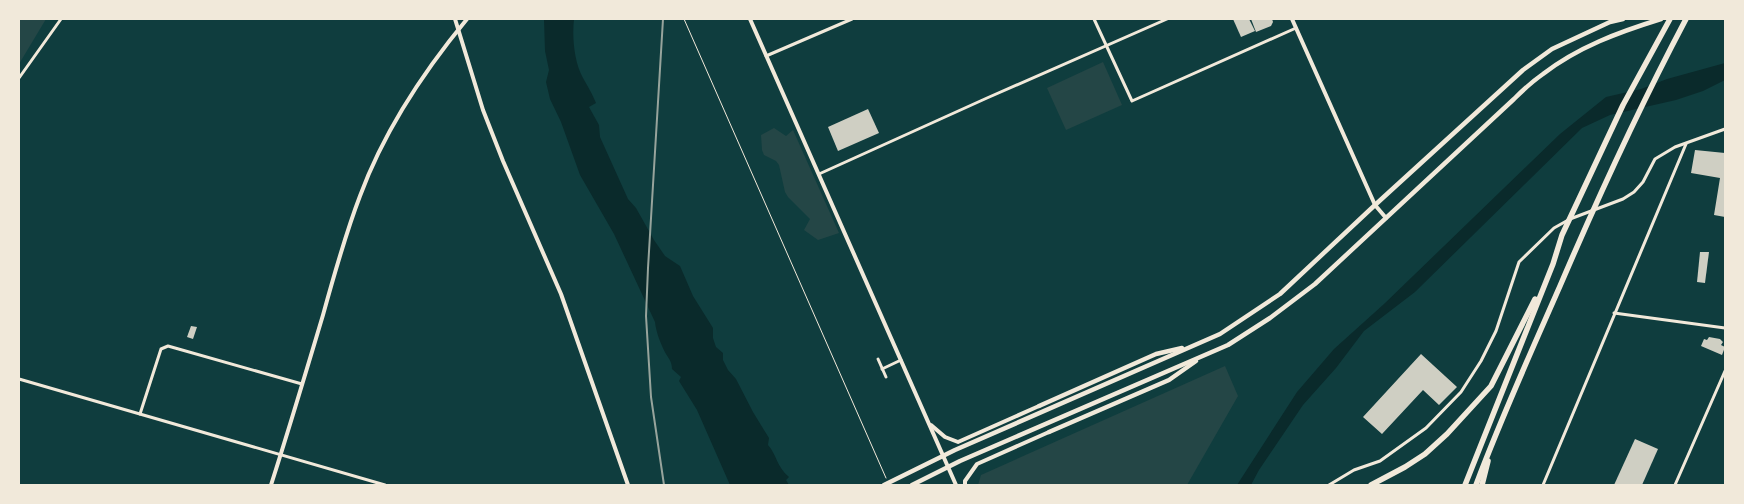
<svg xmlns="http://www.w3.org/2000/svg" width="1744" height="504" font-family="'Fira Sans Condensed',sans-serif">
  <rect width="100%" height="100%" fill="#0f3d3e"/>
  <g fill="#244646">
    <path d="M19 19H46L19 64Z"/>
    <path d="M1103 62 1122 105 1066 130 1047 88Z"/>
    <path d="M774 128 786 136 793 130 839 233 818 240 804 230 810 219 788 197 785 192 779 165 776 161 764 155 762 150 761 135Z"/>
    <path d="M1225 366 1238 396 1187 485H978L981 475Z"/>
  </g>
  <g fill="#0a2a2b">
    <path d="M544 19H574C572 37 574 62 583 78 588 87 592 93 596 103L589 107 599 125 600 137 628 199 636 208 654 240 665 256 680 266 693 296 713 328V338L716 347 723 353V360L728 370 736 379 753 412 769 438 768 445C777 455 776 466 789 477L786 480 789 485H730L697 410 679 381 681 377 672 369C672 362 669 359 666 354 661 345 656 332 655 322L614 234 580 175 561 122 550 99 546 82 549 70 545 51Z"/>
    <path d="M1725 63V80L1703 91 1676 100 1610 115 1582 128 1415 292 1364 331 1336 368 1303 405 1259 470 1251 485H1237L1297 392 1334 349 1384 304 1560 134 1606 97 1641 89 1667 79Z"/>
  </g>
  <g fill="#cfcfc3">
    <path d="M1233 19H1249L1255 31 1241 37Z"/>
    <path d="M1251 19H1272L1273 22 1271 26 1256 32Z"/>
    <path d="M868 109 879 133 838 151 828 127Z"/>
    <path d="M1695 150 1725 153V217L1714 215 1720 178 1691 173Z"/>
    <path d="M1700 252H1709L1705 283 1697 282Z"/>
    <path d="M191 326 197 327 193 339 187 337Z"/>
    <path d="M1709 337 1720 339 1723 342 1721 345 1725 347 1722 355 1701 346 1704 339 1707 340Z"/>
    <path d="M1421 354 1457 387 1439 405 1423 390 1382 434 1363 417Z"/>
    <path d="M1635 439 1658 449 1642 485H1614Z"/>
  </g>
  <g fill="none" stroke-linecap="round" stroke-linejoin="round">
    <path stroke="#f1e9da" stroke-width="1" d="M684 19 886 478"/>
    <g stroke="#f1e9da" stroke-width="3">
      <path d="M1094 19 1132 101 1296 28"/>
      <path d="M766 56 852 19"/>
      <path d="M19 78 61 19"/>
      <path d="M819 174 987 98 1167 19"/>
      <path d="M1614 313 1725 328"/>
      <path d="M878 359 886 377"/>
      <path d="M882 369 901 360"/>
      <path d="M19 379 385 485"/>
      <path d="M140 414 161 349 168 346 302 384"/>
      <path d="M1329 485 1354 470 1380 461 1426 428 1461 392 1481 361 1496 331 1519 262 1554 228 1570 219 1623 199 1634 192 1643 182 1655 159 1675 147 1725 129"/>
      <path d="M1543 485 1686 144"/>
      <path d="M1675 485 1725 371"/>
    </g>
    <g stroke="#f1e9da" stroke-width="4">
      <path d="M455 19 483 110 503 161 561 294 628 485"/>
      <path d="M750 19 956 485"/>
      <path d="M1292 19 1375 205 1386 218"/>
      <path d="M931 425 945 437 958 442 1039 406"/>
      <path d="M271 485C289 429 306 372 323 315 334 275 345 235 360 196 384 131 424 71 467 19"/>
      <path d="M965 485V481L977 464 1049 432"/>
    </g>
    <g stroke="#f1e9da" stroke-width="4.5">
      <path d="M1039 406 1156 354 1182 348"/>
      <path d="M1049 432 1169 380 1196 361"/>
      <path d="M884 485 955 450 1220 334 1280 294 1375 205 1523 70 1552 49 1610 22 1623 19"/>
      <path d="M912 485 960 461 1228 345 1270 318 1315 284 1514 99C1523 90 1533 81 1543 74 1578 47 1619 32 1661 19"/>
    </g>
    <g stroke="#f1e9da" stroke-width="5.5">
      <path d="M1371 485 1405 467 1425 454 1447 434 1491 386 1535 299"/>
      <path d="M1465 485 1553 264 1562 235 1623 105 1670 19"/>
      <path d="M1476 485C1501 418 1531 352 1560 286 1599 195 1640 106 1686 19"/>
      <path d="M1482 485 1488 461"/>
    </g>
    <path stroke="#97a49c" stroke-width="2" d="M663 19 648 268 646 316 651 397 664 485"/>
  </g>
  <rect width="1744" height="504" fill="none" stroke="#f1e9da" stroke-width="40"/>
</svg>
